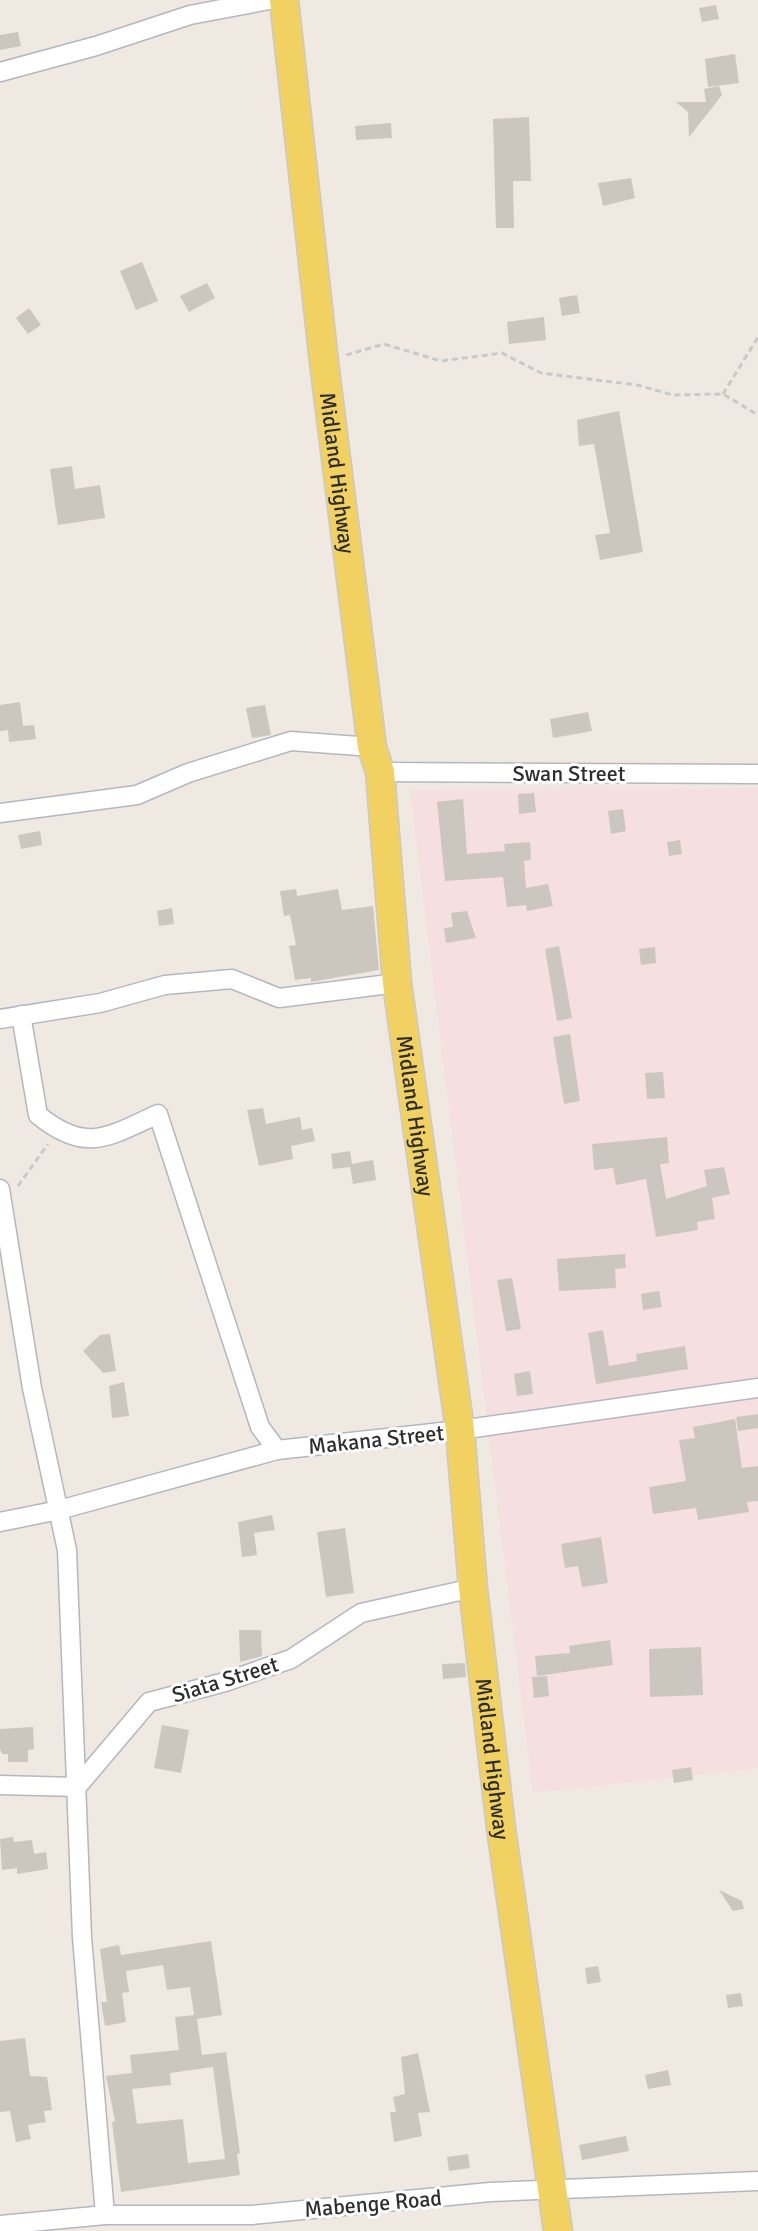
<svg xmlns="http://www.w3.org/2000/svg" width="758" height="2231" font-family="Signika,sans-serif">
  <rect width="100%" height="100%" fill="#efe9e1"/>
  <path fill="#f5dfe0" d="M758 788V1768L533 1793 410 790Z"/>
  <g fill="#cbc7bf" fill-rule="evenodd">
    <path d="M716 5 719 19 702 22 699 8Z"/>
    <path d="M18 32 21 46 0 50V35Z"/>
    <path d="M735 54 739 83 708 87 705 59Z"/>
    <path d="M719 86 722 95 689 137 688 112 676 102H706L704 89Z"/>
    <path d="M529 117 531 181H513L514 228H496L493 119Z"/>
    <path d="M391 123 392 138 356 140 355 126Z"/>
    <path d="M631 178 635 198 603 206 598 183Z"/>
    <path d="M142 262 158 301 136 310 120 271Z"/>
    <path d="M207 283 215 298 189 312 180 296Z"/>
    <path d="M577 295 580 313 562 316 559 298Z"/>
    <path d="M29 308 41 325 28 334 16 318Z"/>
    <path d="M544 317 546 340 509 344 507 322Z"/>
    <path d="M619 411 643 552 600 560 595 535 610 533 594 444 579 446 577 420Z"/>
    <path d="M72 466 75 489 100 485 105 518 58 525 50 469Z"/>
    <path d="M20 702 23 726 34 725 36 739 9 742 8 730 0 731V705Z"/>
    <path d="M265 705 271 735 252 738 246 708Z"/>
    <path d="M588 712 592 731 553 738 550 719Z"/>
    <path d="M534 793 536 812 519 814 518 794Z"/>
    <path d="M463 799 467 854 505 851 504 844 530 842 531 860 524 861 526 888 548 884 553 906 527 911 526 905 507 907 503 877 445 881 437 802Z"/>
    <path d="M623 809 626 831 611 834 608 811Z"/>
    <path d="M40 831 42 845 21 849 18 835Z"/>
    <path d="M680 840 682 854 669 856 667 842Z"/>
    <path d="M296 889 297 896 338 889 342 910 373 906 379 970 311 982V978L295 980 289 946 296 945 290 915 284 916 280 891Z"/>
    <path d="M172 908 174 924 159 926 157 911Z"/>
    <path d="M467 911 476 938 446 943 444 928 453 927 451 913Z"/>
    <path d="M559 946 572 1018 557 1021 545 949Z"/>
    <path d="M655 947 656 963 641 965 639 949Z"/>
    <path d="M570 1034 580 1101 564 1104 553 1037Z"/>
    <path d="M663 1072 665 1098 647 1099 645 1073Z"/>
    <path d="M263 1108 266 1124 300 1117 302 1130 312 1128 315 1141 291 1146 293 1159 259 1166 247 1110Z"/>
    <path d="M667 1137 669 1163 660 1164 666 1199 707 1186 704 1170 724 1167 730 1194 712 1198 715 1219 697 1222 698 1230 656 1237 646 1179 616 1185 613 1168 594 1170 592 1144Z"/>
    <path d="M350 1151 352 1164 373 1160 376 1180 353 1184 350 1167 333 1169 331 1154Z"/>
    <path d="M625 1254 626 1268 615 1269 616 1288 559 1291 557 1259Z"/>
    <path d="M512 1278 521 1329 506 1331 497 1280Z"/>
    <path d="M659 1291 662 1307 643 1310 641 1294Z"/>
    <path d="M603 1330 609 1366 637 1361 636 1354 685 1346 688 1369 596 1384 588 1333Z"/>
    <path d="M110 1334 116 1371 103 1373 83 1351 100 1335Z"/>
    <path d="M530 1371 533 1394 517 1396 514 1374Z"/>
    <path d="M124 1382 129 1416 112 1418 109 1386Z"/>
    <path d="M758 1414V1428L738 1431 736 1417Z"/>
    <path d="M735 1419 742 1468 758 1466V1501L747 1502 749 1512 698 1520 696 1508 653 1514 649 1487 686 1481 679 1440 695 1438 693 1427Z"/>
    <path d="M272 1515 275 1530 254 1533 257 1555 242 1557 238 1522Z"/>
    <path d="M345 1528 354 1593 326 1597 317 1532Z"/>
    <path d="M601 1537 608 1583 582 1587 578 1566 565 1568 561 1544Z"/>
    <path d="M239 1630H261L262 1656 240 1662Z"/>
    <path d="M610 1640 613 1665 537 1676 535 1656 570 1653 569 1646Z"/>
    <path d="M701 1647 703 1695 650 1697 649 1649Z"/>
    <path d="M465 1663 466 1677 443 1679 442 1664Z"/>
    <path d="M547 1676 549 1696 534 1698 532 1677Z"/>
    <path d="M162 1725 189 1730 181 1773 154 1768Z"/>
    <path d="M33 1727 34 1749 28 1750V1762H8V1754H2L0 1749V1729Z"/>
    <path d="M691 1767 693 1780 674 1783 672 1770Z"/>
    <path d="M13 1837 14 1842 32 1840 34 1854 46 1852 48 1869 17 1874V1868L2 1870 0 1839Z"/>
    <path d="M719 1890 742 1901 744 1909 733 1911Z"/>
    <path d="M211 1941 222 2015 197 2019 202 2055 226 2052 240 2153 237 2154 240 2175 121 2192 112 2122 115 2121 106 2076 132 2073 130 2055 179 2050 175 2017 194 2015 190 1987 167 1990 163 1965 126 1971 129 1992 122 1993 126 2022 105 2026 101 2002H107L100 1949 119 1945 121 1955ZM213 2067 225 2159 188 2163 183 2119 137 2124 132 2089 171 2085 170 2073Z"/>
    <path d="M598 1966 601 1982 587 1984 585 1968Z"/>
    <path d="M741 1993 743 2006 728 2008 726 1995Z"/>
    <path d="M25 2038 30 2076 47 2077 52 2110 44 2111 46 2122 28 2125 31 2139 16 2142 10 2111 0 2112V2041Z"/>
    <path d="M418 2053 430 2112 418 2113 422 2136 394 2142 390 2112H396L393 2097 405 2094 401 2057Z"/>
    <path d="M668 2070 671 2085 648 2089 645 2075Z"/>
    <path d="M626 2136 629 2151 582 2160 579 2145Z"/>
    <path d="M468 2154 470 2168 449 2171 447 2157Z"/>
  </g>
  <g fill="none" stroke-linecap="round" stroke-linejoin="round">
    <defs>
      <g id="minor">
        <path d="M0 72 96 46 190 15 269 0"/>
        <path d="M380 772 758 774"/>
        <path d="M0 813 137 795 188 773 291 741 372 747"/>
        <path d="M21 1015 38 1115C86 1154 108 1137 158 1114L260 1427 277 1450"/>
        <path d="M0 1019 100 1003 165 985 232 979 279 998 397 983"/>
        <path d="M0 1189 32 1388 67 1550 82 1937 105 2215"/>
        <path d="M0 1522 59 1510 277 1450 460 1430 758 1388"/>
        <path d="M0 1785 77 1787 149 1702 225 1682 291 1659 361 1613 473 1588"/>
        <path d="M0 2225 105 2215H252L490 2192 758 2181"/>
      </g>
      <g id="primary">
        <path id="s1" d="M284 0 324 362 372 747 380 772 397 983 460 1430 473 1588 501 1828 558 2231"/>
      </g>
    </defs>
    <use href="#minor" stroke="#b4b7c1" stroke-width="21"/>
    <use href="#primary" stroke="#c9c9c9" stroke-width="31"/>
    <g stroke="#c9c9c9" stroke-width="3" stroke-dasharray="6 4" stroke-linecap="butt">
      <path d="M346 355 384 344 441 361 502 353 541 373 637 385 673 395 723 394 758 415"/>
      <path d="M723 394 758 337"/>
      <path d="M18 1186 48 1144"/>
    </g>
    <use href="#minor" stroke="#fff" stroke-width="18"/>
    <use href="#primary" stroke="#f2d163" stroke-width="28"/>
  </g>
  <g text-anchor="middle" stroke-width="6" stroke-linejoin="round" paint-order="stroke">
    <g font-size="22" fill="#2e2e2e" stroke="#fff">
      <text dy="8" stroke="none"><textPath href="#s1" startOffset="476">Midland Highway</textPath></text>
      <text x="569" y="781">Swan Street</text>
      <text dy="8" stroke="none"><textPath href="#s1" startOffset="1124">Midland Highway</textPath></text>
      <text transform="translate(376 1439) rotate(-6)" y="8">Makana Street</text>
      <text transform="translate(225 1679) rotate(-17)" y="8">Siata Street</text>
      <text dy="8" stroke="none"><textPath href="#s1" startOffset="1772">Midland Highway</textPath></text>
      <text transform="translate(373 2203) rotate(-5)" y="8">Mabenge Road</text>
    </g>
  </g>
</svg>
